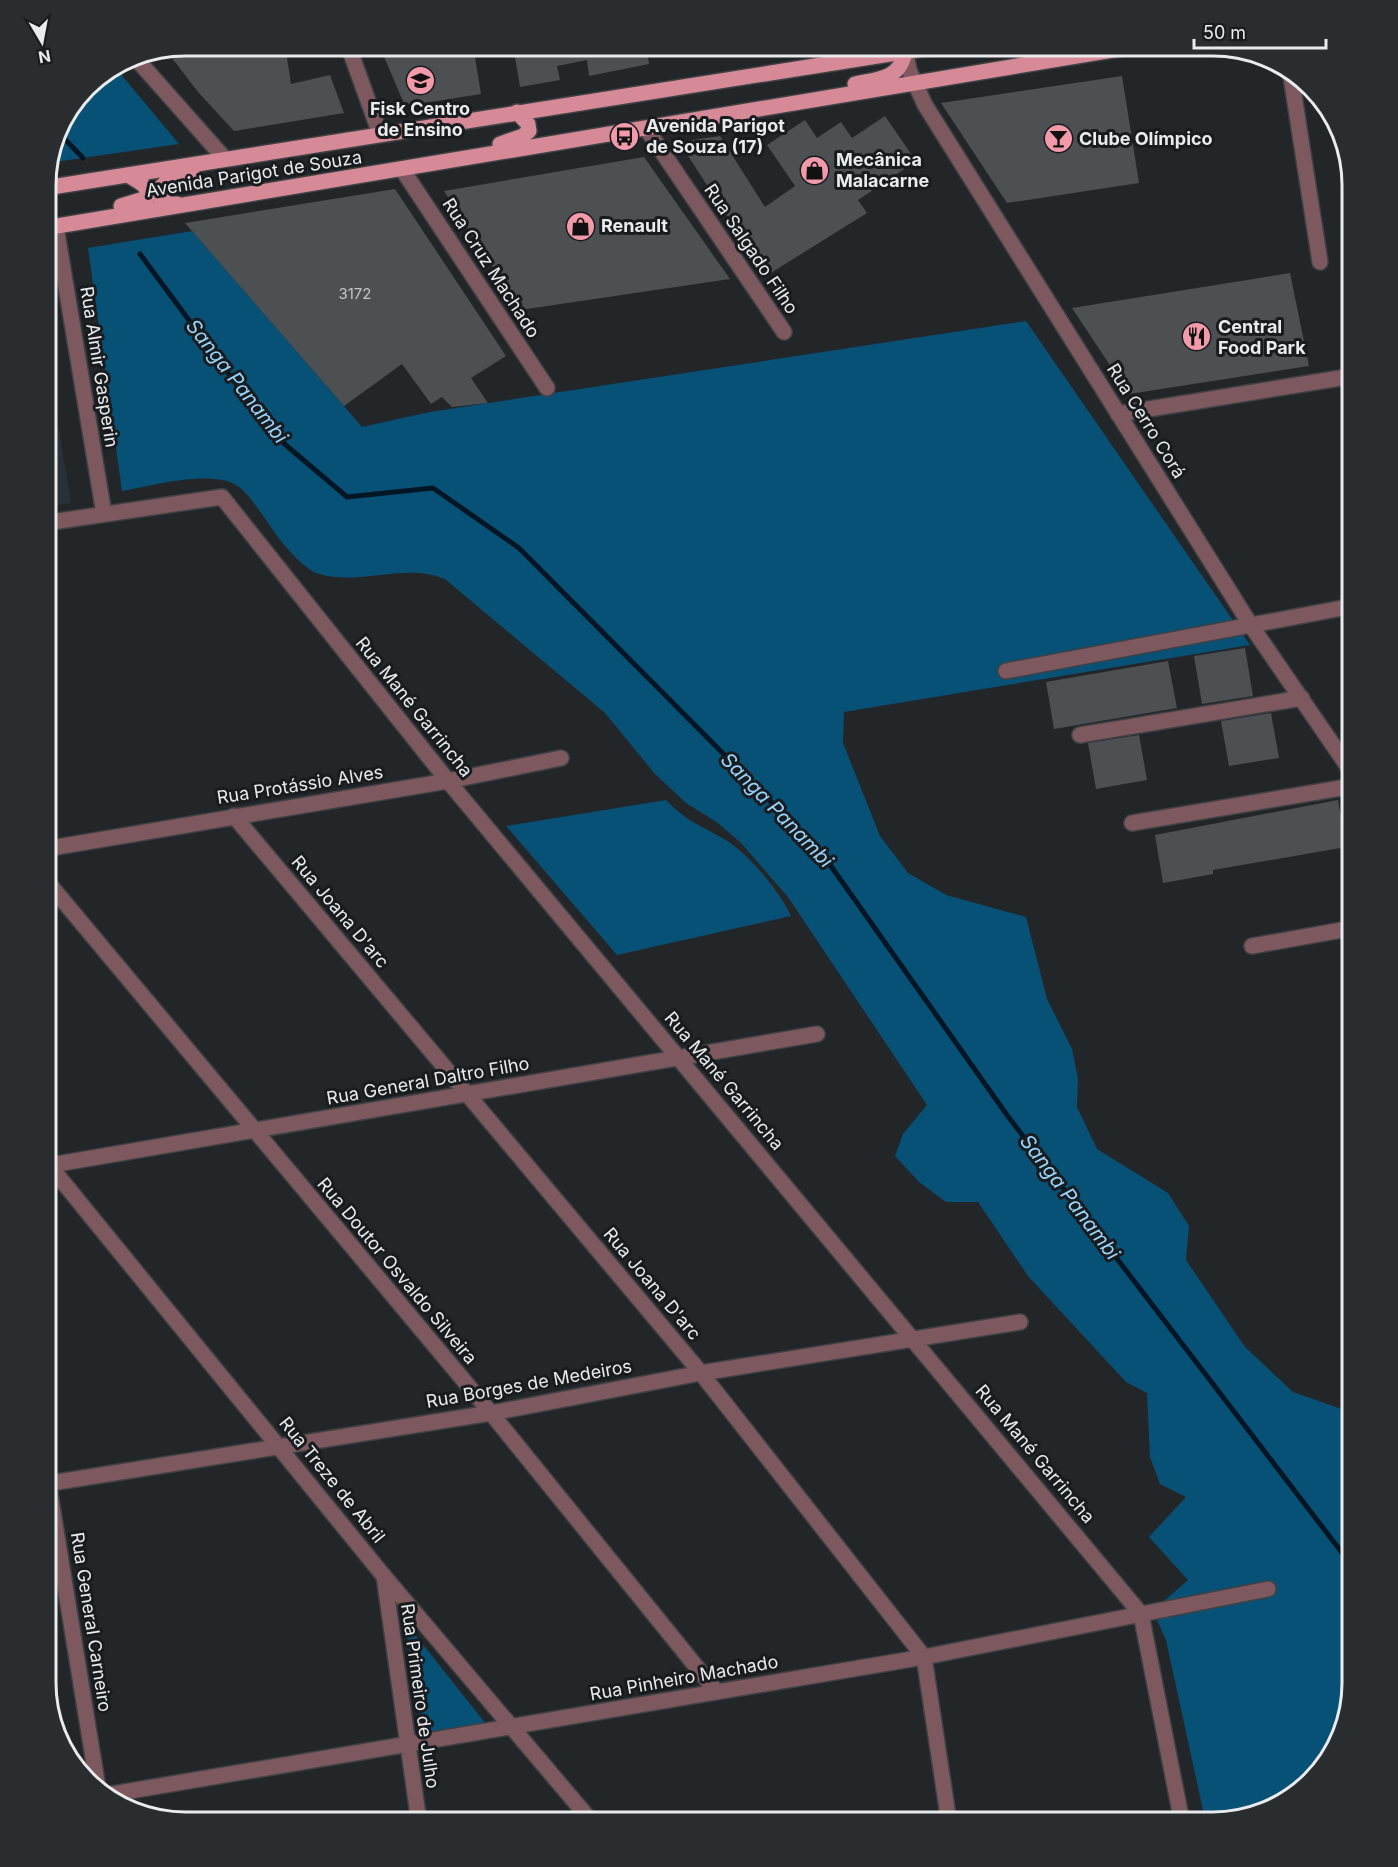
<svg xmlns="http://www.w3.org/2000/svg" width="1398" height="1867" font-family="Inter,sans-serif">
  <rect width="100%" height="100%" fill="#232628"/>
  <path fill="#293137" d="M45 345 71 503 45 507Z"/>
  <g fill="#085176">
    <path d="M114 66 179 144 48 163 60 122 92 80Z"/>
    <path d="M192 231 362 427 430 412 1026 321 1250 645 844 712 843 743 880 836 908 873 946 895 1026 917 1047 999 1072 1049 1078 1079 1077 1107 1097 1149 1168 1193 1189 1226 1186 1260 1245 1347 1293 1392 1353 1413V1683L1335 1752 1291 1799 1204 1815 1166 1640 1153 1611 1188 1580 1149 1537 1186 1497 1160 1484 1150 1457 1147 1393 1126 1382 1028 1276 978 1202H946L919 1182 895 1156 903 1134 927 1105 788 897 741 843 718 823 686 803 655 774 605 713 445 579C404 562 362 586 319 574 306 570 290 552 281 541 269 526 254 499 239 487 215 468 151 486 122 491L88 248Z"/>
    <path d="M666 800C686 821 700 825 724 839 748 853 779 890 791 916L617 955 506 826Z"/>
    <path d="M405 1622 490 1729 423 1739Z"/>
  </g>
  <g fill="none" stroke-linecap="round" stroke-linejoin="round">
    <g stroke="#001625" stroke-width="5">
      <path d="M57 131 83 158"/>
      <path d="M140 254 274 435 347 497 433 488 519 548 821 852 1007 1115 1353 1567"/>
    </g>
  </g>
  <g fill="#4c5052">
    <path d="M184 45H285L291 84 330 75 344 113 234 131 198 92 165 49Z"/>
    <path d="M379 45H473L481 94 405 106Z"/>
    <path d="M513 45H646L649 64 589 76 587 60 557 66 560 80 520 87Z"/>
    <path d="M1122 76 1139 183 1007 203 941 103Z"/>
    <path d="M885 116 916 161 858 200 867 213 766 276 679 142 720 136 765 207 795 186 767 145 805 120 817 138 841 122 852 138Z"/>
    <path d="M644 157 730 279 520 310 444 191Z"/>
    <path d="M395 189 506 356 471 378 488 403 452 407 442 397 431 404 402 364 344 406 185 223Z"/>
    <path d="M1290 273 1309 366 1129 394 1072 308Z"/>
    <path d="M1245 648 1253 696 1202 704 1194 656Z"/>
    <path d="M1168 661 1177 708 1054 729 1046 682Z"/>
    <path d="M1271 713 1279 758 1229 766 1221 721Z"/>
    <path d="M1139 735 1147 780 1096 789 1088 743Z"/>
    <path d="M1338 800 1346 847 1213 870V874L1163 883 1155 835Z"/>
  </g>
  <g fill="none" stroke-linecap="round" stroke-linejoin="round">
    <defs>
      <g id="minor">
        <path d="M348 45 380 134"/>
        <path d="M905 48 909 70 925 105 1250 624 1353 774"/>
        <path d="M133 55 225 159"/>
        <path d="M1290 70 1320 262"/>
        <path d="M646 128 784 332"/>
        <path d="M402 169 547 388"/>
        <path d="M56 227 104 514"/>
        <path d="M1118 414 1353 376"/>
        <path d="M45 523 222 497 448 781 1141 1614 1182 1822"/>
        <path d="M1006 671 1353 606"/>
        <path d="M1080 735 1302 698"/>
        <path d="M234 816 701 1373 924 1657 949 1822"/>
        <path d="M1132 823 1353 786"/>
        <path d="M45 849 448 781 561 758"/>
        <path d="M45 879 491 1413 716 1691"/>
        <path d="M1252 946 1353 928"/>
        <path d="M45 1160 383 1575 592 1822"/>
        <path d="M45 1166 817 1034"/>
        <path d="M45 1463 98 1788"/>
        <path d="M45 1484 491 1413 701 1373 1020 1322"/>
        <path d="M384 1576 419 1822"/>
        <path d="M106 1795 924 1657 1268 1589"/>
      </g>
      <g id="major">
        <path d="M855 84C879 79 901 79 905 51"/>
        <path d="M500 144 523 136 529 131 528 124 517 112"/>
        <path d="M45 188 947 45"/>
        <path d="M177 204H168L160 198V188L168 180 192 172"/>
        <path d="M121 206 147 198C151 186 137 181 128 175"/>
        <path d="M45 228 1143 45"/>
      </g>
    </defs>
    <use href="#minor" stroke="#3f4244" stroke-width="18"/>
    <use href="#major" stroke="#3f4244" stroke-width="18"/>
    <use href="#minor" stroke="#7d585e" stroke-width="15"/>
    <use href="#major" stroke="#d68996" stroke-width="15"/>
  </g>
  <defs>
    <symbol id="school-disc" viewBox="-11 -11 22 22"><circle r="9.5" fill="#f39aaa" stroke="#191c1f"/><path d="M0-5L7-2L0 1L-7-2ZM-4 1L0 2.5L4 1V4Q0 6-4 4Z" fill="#111"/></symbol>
    <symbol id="bus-disc" viewBox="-11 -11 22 22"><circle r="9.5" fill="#f39aaa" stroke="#191c1f"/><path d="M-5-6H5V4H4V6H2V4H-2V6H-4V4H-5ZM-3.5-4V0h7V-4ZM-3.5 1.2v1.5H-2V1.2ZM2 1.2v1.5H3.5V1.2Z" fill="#111"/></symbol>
    <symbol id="bar-disc" viewBox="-11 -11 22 22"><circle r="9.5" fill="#f39aaa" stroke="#191c1f"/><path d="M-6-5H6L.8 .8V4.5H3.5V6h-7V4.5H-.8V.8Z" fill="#111"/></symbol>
    <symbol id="shop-disc" viewBox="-11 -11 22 22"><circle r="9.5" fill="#f39aaa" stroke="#191c1f"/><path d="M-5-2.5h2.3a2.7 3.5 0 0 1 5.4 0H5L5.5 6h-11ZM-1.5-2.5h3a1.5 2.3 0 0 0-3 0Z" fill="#111"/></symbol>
    <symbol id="restaurant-disc" viewBox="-11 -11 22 22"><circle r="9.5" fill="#f39aaa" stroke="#191c1f"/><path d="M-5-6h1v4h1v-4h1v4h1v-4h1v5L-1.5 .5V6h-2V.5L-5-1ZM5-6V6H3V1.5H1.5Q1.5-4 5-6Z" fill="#111"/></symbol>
  </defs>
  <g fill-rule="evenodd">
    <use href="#school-disc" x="404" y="64" width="33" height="33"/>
    <use href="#bus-disc" x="608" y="120" width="33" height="33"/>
    <use href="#bar-disc" x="1042" y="122" width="33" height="33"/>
    <use href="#shop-disc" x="798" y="154" width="33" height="33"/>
    <use href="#shop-disc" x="564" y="210" width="33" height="33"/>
    <use href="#restaurant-disc" x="1180" y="320" width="33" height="33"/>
  </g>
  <g text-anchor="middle" stroke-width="6" stroke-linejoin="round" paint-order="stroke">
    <g font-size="15" fill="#c2c4c6">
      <text x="355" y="299">3172</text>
    </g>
    <g font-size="18" font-weight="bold" fill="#e9ebed" stroke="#191c1f" text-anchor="start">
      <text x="420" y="115" text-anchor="middle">Fisk Centro<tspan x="420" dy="21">de Ensino</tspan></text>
      <text x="646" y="132">Avenida Parigot<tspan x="646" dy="21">de Souza (17)</tspan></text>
      <text x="1079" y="145">Clube Olímpico</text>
      <text x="836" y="166">Mecânica<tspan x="836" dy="21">Malacarne</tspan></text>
      <text x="601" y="232">Renault</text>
      <text x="1218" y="333">Central<tspan x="1218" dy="21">Food Park</tspan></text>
    </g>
    <g font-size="18" fill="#e9ebed" stroke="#191c1f">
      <text transform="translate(254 174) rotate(-9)" y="6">Avenida Parigot de Souza</text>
      <text transform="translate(751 249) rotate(56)" y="6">Rua Salgado Filho</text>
      <text transform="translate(491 268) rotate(57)" y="6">Rua Cruz Machado</text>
      <text transform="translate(99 367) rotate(81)" y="6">Rua Almir Gasperin</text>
      <text transform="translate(1146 421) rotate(58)" y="6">Rua Cerro Corá</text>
      <text transform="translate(414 707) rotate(51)" y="6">Rua Mané Garrincha</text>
      <text transform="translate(300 785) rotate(-9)" y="6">Rua Protássio Alves</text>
      <text transform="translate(340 912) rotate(50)" y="6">Rua Joana D'arc</text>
      <text transform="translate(428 1081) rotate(-10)" y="6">Rua General Daltro Filho</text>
      <text transform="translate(724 1081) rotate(50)" y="6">Rua Mané Garrincha</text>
      <text transform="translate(397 1271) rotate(50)" y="6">Rua Doutor Osvaldo Silveira</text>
      <text transform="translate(652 1284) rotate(50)" y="6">Rua Joana D'arc</text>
      <text transform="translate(529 1384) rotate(-10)" y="6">Rua Borges de Medeiros</text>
      <text transform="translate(1035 1454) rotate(50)" y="6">Rua Mané Garrincha</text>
      <text transform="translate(332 1480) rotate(51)" y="6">Rua Treze de Abril</text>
      <text transform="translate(91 1622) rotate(81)" y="6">Rua General Carneiro</text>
      <text transform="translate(684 1678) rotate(-10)" y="6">Rua Pinheiro Machado</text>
      <text transform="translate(420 1696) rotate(82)" y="6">Rua Primeiro de Julho</text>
    </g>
    <g font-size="20" font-style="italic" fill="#97d5fe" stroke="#191c1f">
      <text transform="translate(237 381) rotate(52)" y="7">Sanga Panambi</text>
      <text transform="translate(777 810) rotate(46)" y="7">Sanga Panambi</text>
      <text transform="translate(1070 1197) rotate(53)" y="7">Sanga Panambi</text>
    </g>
  </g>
  <path d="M0 0H1398V1867H0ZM185 56H1213A129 129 0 0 1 1342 185V1683A129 129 0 0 1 1213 1812H185A129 129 0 0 1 56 1683V185A129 129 0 0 1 185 56Z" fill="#2a2d2f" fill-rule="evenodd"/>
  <path fill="none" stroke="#e9ebed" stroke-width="3" d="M185 56H1213A129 129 0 0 1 1342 185V1683A129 129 0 0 1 1213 1812H185A129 129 0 0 1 56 1683V185A129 129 0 0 1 185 56Z"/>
  <g transform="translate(42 42) rotate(170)" stroke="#191c1f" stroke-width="4.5" paint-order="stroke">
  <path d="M0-4.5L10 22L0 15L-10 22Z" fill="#e9ebed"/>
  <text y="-9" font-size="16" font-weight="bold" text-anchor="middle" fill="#e9ebed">N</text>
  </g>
  <path d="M1194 39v9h132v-9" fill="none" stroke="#e9ebed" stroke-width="3"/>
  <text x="1203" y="39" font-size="18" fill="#e9ebed" stroke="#191c1f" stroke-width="4.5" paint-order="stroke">50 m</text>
</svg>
